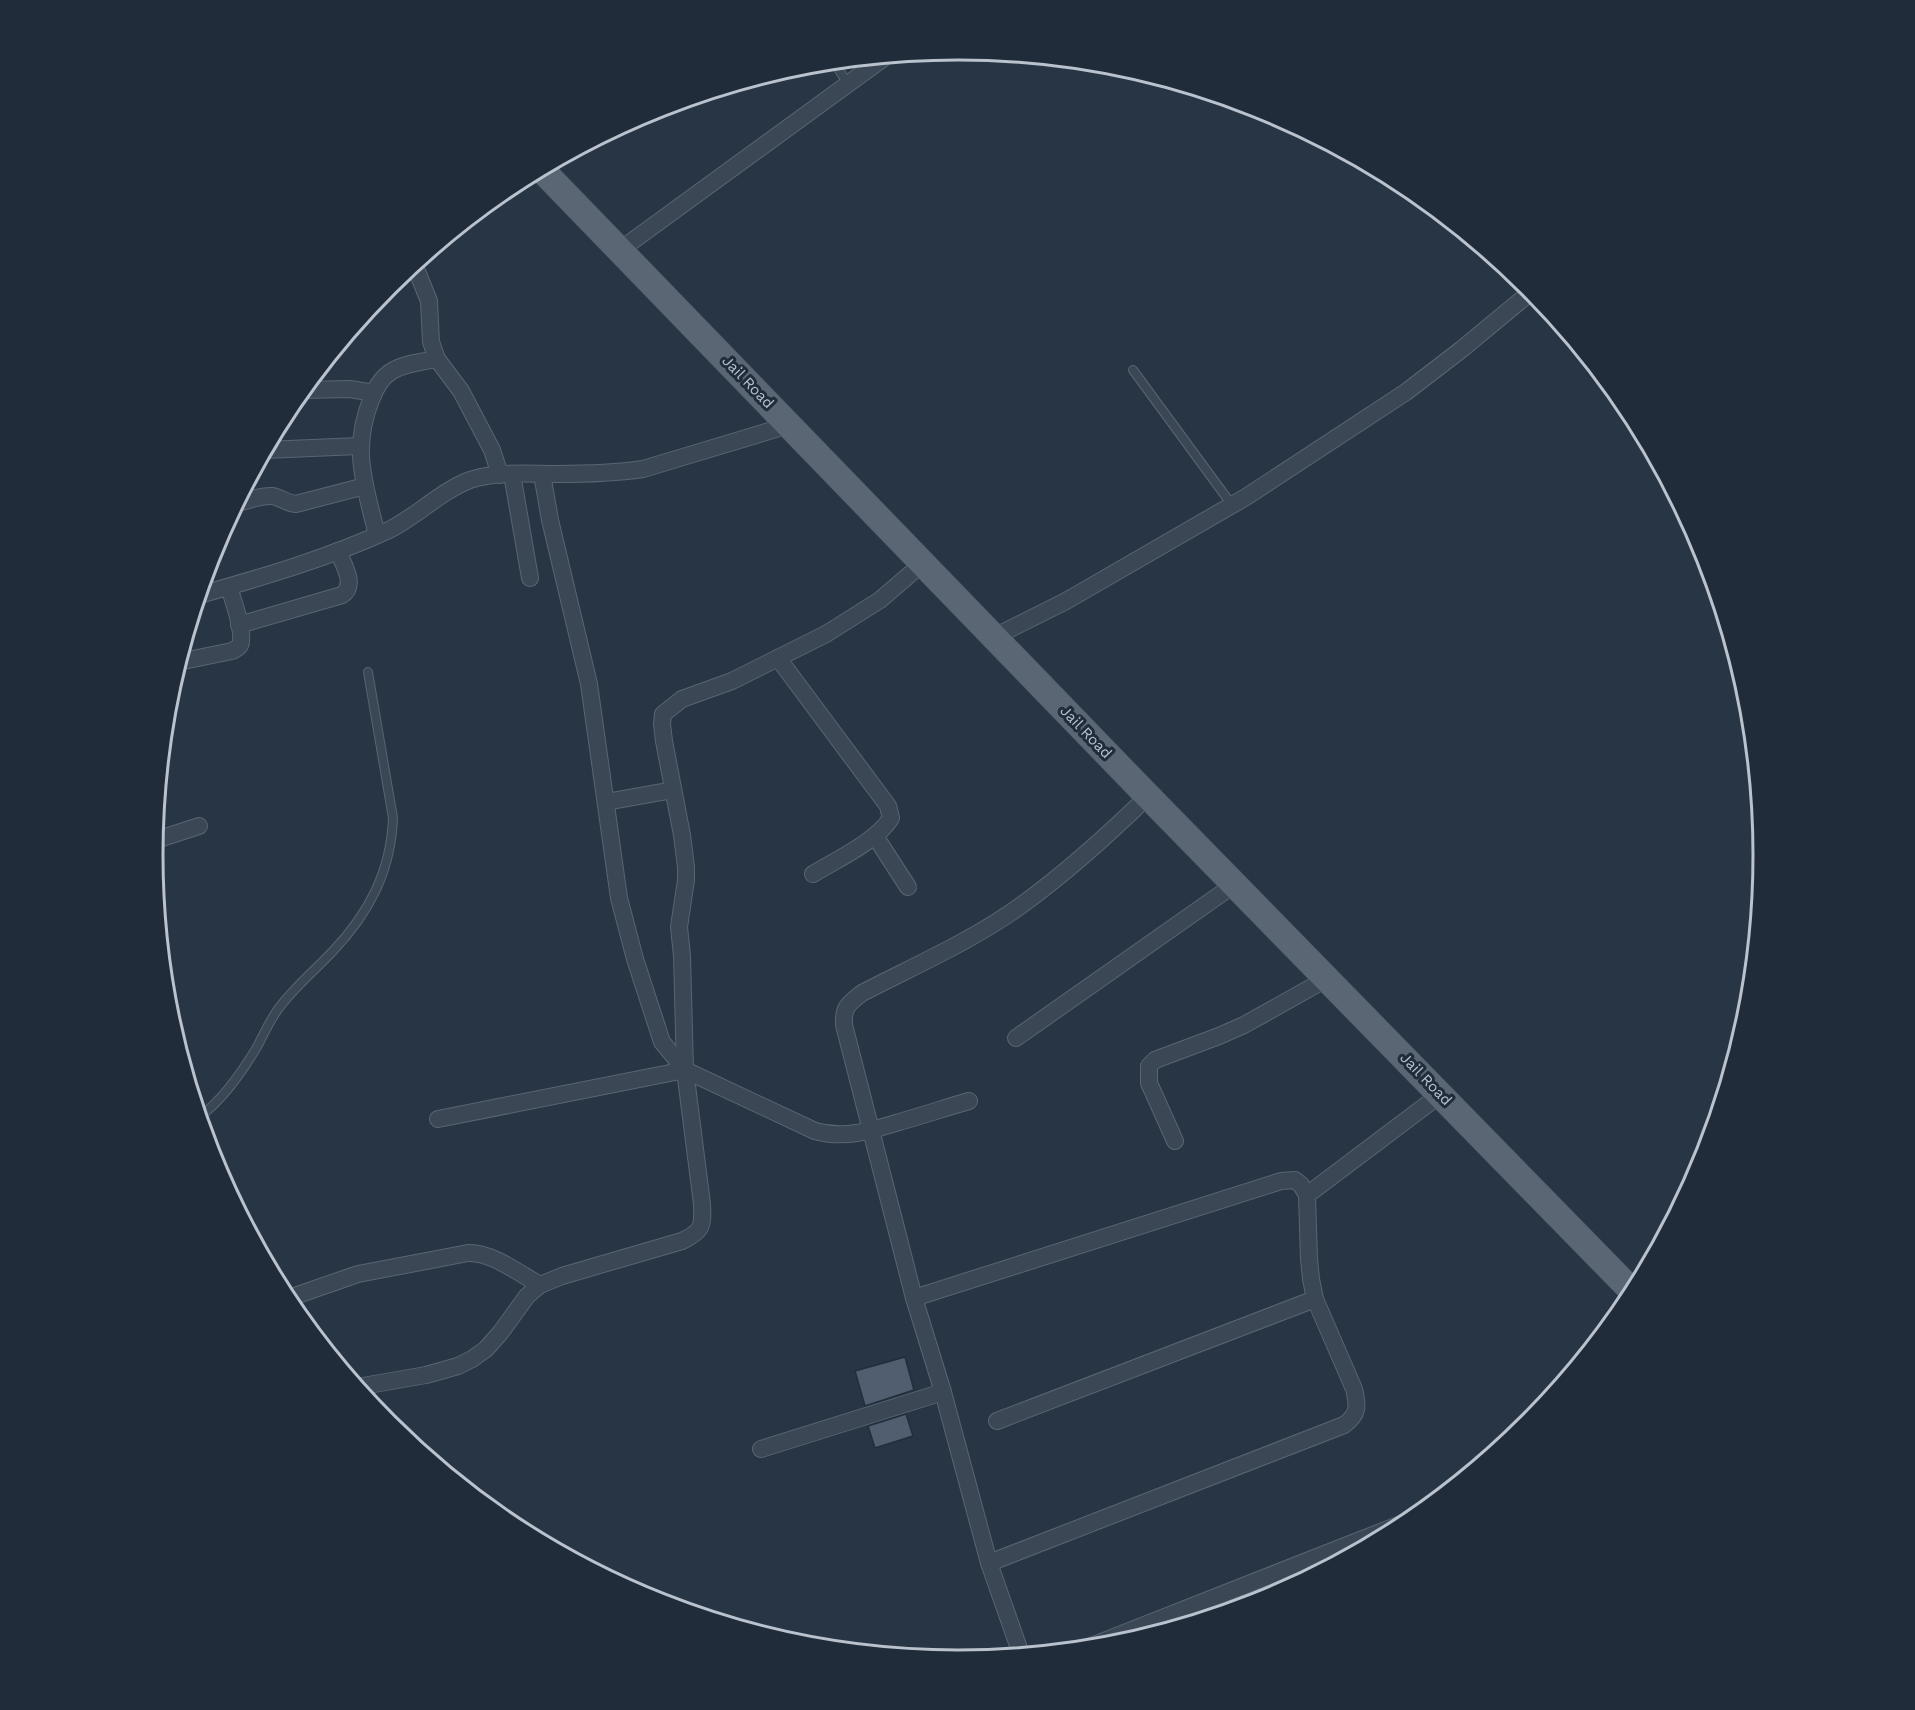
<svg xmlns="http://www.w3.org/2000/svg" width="1915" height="1710" font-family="'Work Sans',sans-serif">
  <rect width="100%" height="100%" fill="#273545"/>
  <g fill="#505e70" stroke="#222e3c" stroke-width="1.5">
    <path d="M905 1357 914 1390 865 1406 855 1371Z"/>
    <path d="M906 1414 913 1436 875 1448 868 1426Z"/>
  </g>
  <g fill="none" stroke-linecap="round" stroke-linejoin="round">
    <defs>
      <g id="lane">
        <path d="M834 62 848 84"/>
        <path d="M1133 370 1232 505"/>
        <path d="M199 1117C223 1100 242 1072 257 1047 265 1032 271 1017 282 1004 297 985 316 969 333 951 369 913 391 871 393 818L368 672"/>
      </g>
      <g id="street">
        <path d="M620 250 885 57"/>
        <path d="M414 264 429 301 431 342 437 359 461 391 492 450 500 475"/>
        <path d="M302 390 350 389 374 393"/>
        <path d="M265 450 359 446"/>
        <path d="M512 474 530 578"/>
        <path d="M542 474 550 520 589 684 619 898 635 959 662 1042 685 1070 815 1131C847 1140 876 1129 906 1120 927 1114 948 1107 969 1101"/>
        <path d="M237 503C247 501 261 495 272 496 280 497 286 503 296 504L365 486"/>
        <path d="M377 535C365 485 351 450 371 400 375 389 382 377 392 371 405 363 422 362 437 359"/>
        <path d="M199 595C263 577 328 558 389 530 417 516 441 491 470 480 497 471 529 474 557 474 586 474 615 473 643 469L789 425"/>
        <path d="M239 625 342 595C357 585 343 564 338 551"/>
        <path d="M994 637 1066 601 1246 497 1406 392 1462 349 1532 291"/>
        <path d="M778 658 888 806 891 818C877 841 836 860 813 874"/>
        <path d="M178 662 232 651C236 649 241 647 241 641 243 626 233 601 229 587"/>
        <path d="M606 802 673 790"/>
        <path d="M875 836 908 887"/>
        <path d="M153 841 199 826"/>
        <path d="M1016 1038 1235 884"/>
        <path d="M438 1119 685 1070"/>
        <path d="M1175 1141 1149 1083V1066L1155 1060 1219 1036 1244 1025 1328 978"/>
        <path d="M1307 1195 1441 1094"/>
        <path d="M914 1298 1281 1181 1295 1180 1301 1185 1307 1195 1309 1259 1311 1279 1315 1299 1354 1389C1358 1406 1359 1414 1344 1425L989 1563"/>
        <path d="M286 1299 358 1274 468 1253C492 1252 520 1274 540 1285"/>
        <path d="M357 1387 426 1375 458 1366 472 1359 486 1349 501 1332 527 1296 540 1285 562 1276 682 1241C703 1231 703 1226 702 1204L685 1070 682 956 679 927 686 880V867L682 835 664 741 662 724 663 714 682 699 732 681 826 634 880 600 923 563"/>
        <path d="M997 1421 1315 1299"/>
        <path d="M761 1449 943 1392"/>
        <path d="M1086 1648 1411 1520"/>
        <path d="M1021 1654 989 1563 943 1392 914 1298 844 1025C843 1007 848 1004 862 993 916 965 974 940 1023 904 1067 872 1109 834 1148 796"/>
      </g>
      <path id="primary" d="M541 169 1143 791 1633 1292"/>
    </defs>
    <use href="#lane" stroke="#5a6571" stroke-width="10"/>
    <use href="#street" stroke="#5a6571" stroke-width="18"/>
    <use href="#primary" stroke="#45505d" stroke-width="27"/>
    <use href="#lane" stroke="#3b4754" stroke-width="8"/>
    <use href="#street" stroke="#3b4754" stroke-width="16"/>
    <use href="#primary" stroke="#5a6674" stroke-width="26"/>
  </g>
  <g text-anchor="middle" stroke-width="6" stroke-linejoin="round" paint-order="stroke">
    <g font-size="15" fill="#b9c2cd" stroke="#202c3a">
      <text transform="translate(748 382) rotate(46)" y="5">Jail Road</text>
      <text transform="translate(1086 732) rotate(46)" y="5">Jail Road</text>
      <text transform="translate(1426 1079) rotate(46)" y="5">Jail Road</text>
    </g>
  </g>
  <path d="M0 0H1915V1710H0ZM163 855a795 795 0 1 1 1590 0a795 795 0 1 1-1590 0Z" fill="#202c3a" fill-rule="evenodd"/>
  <path fill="none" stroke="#b9c2cd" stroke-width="3" d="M163 855a795 795 0 1 1 1590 0a795 795 0 1 1-1590 0Z"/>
</svg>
